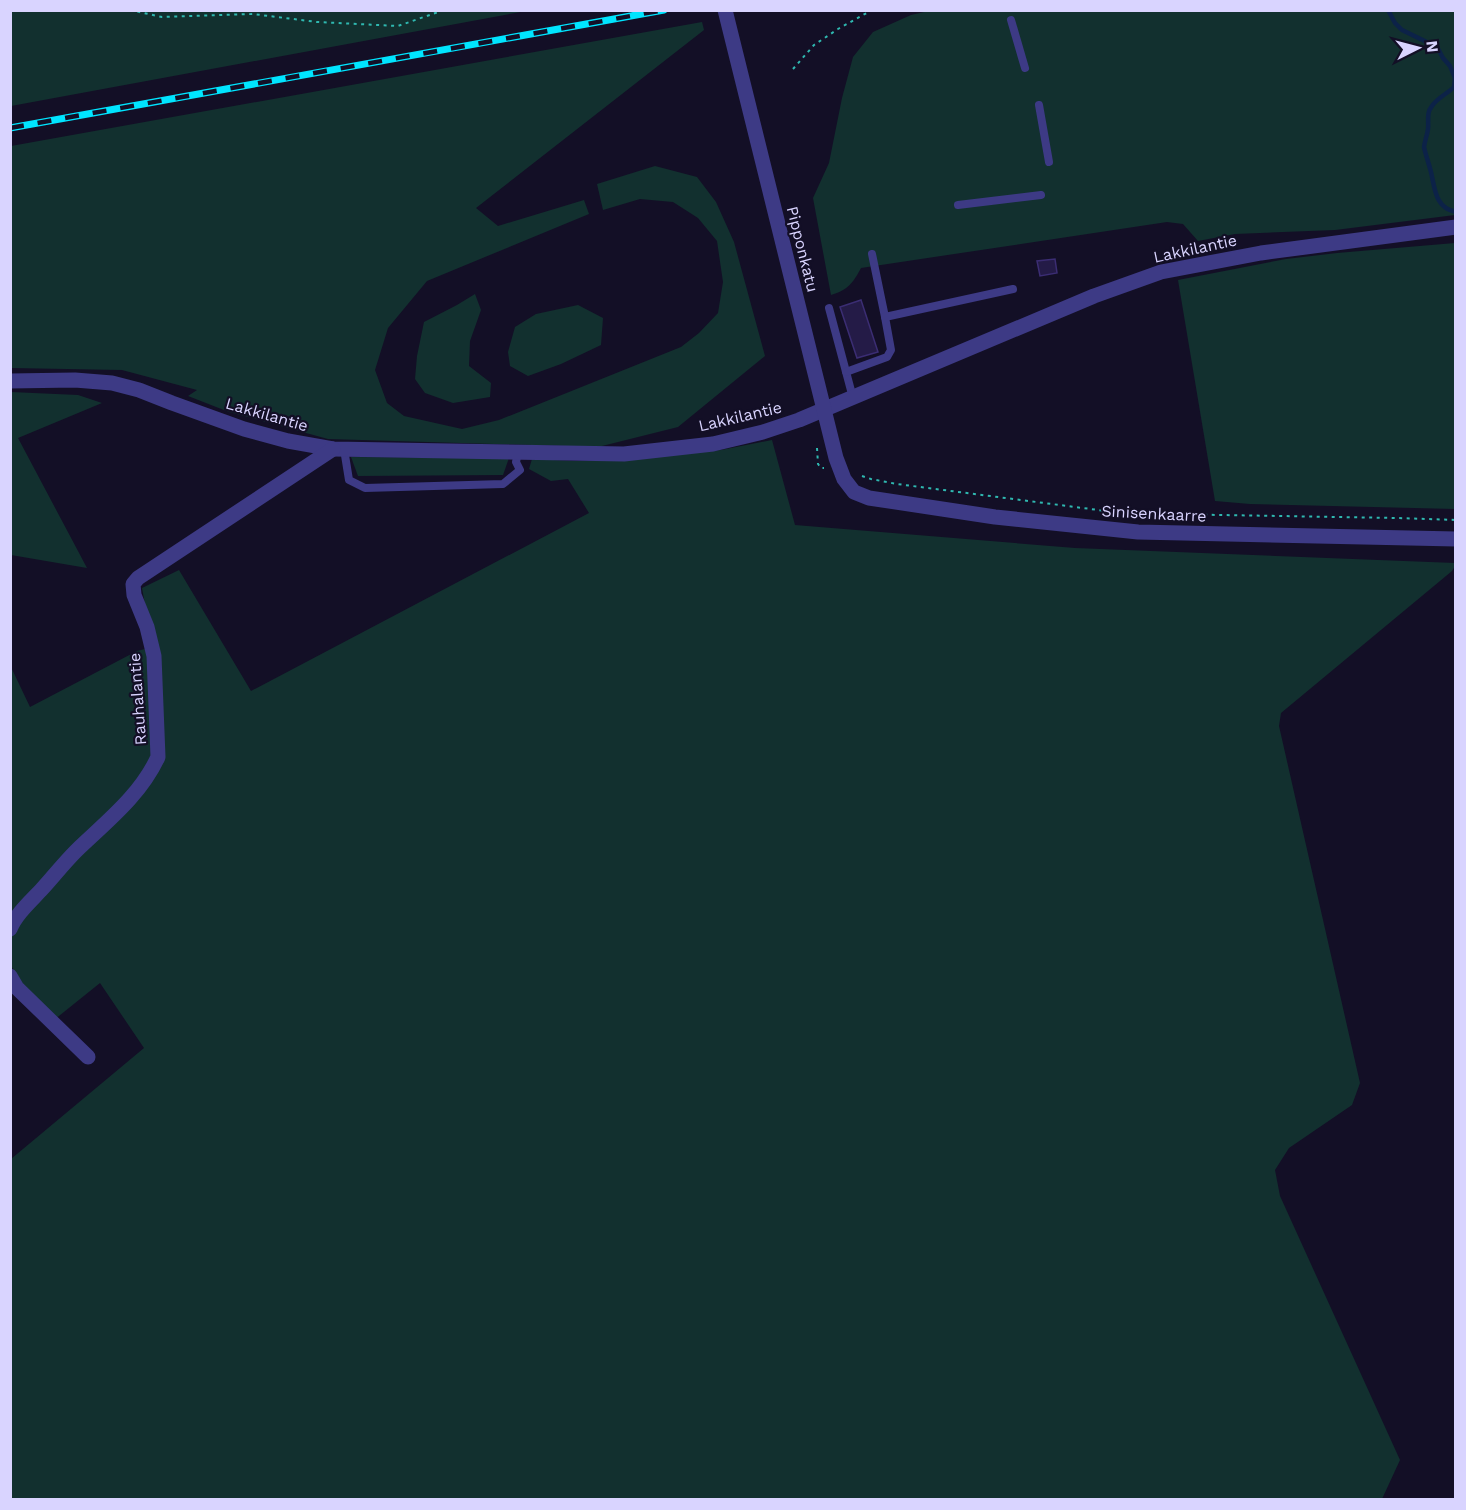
<svg xmlns="http://www.w3.org/2000/svg" width="1466" height="1510" font-family="'Work Sans',sans-serif">
  <rect width="100%" height="100%" fill="#130f26"/>
  <g fill="#12302f">
    <path d="M11 10H526V11L11 106Z"/>
    <path d="M933 10 1455 11V215L1335 230 1235 234 1198 241 1183 224 1167 222 861 268C853 283 848 290 831 295L813 198 829 163 842 98 853 57 873 32 911 15Z"/>
    <path d="M702 22 704 30 476 208 498 226 584 200 589 214 427 281 388 328 375 370 387 403 404 416 462 429 499 420 681 347 699 333 718 313 723 282 717 241 698 218 673 202 640 199 603 210 597 184 655 166 697 177 716 202 734 242 765 356 678 427 598 447 328 439 229 412 188 396 197 390 122 370 11 368V146Z"/>
    <path d="M1455 243V509L1250 504 1215 501 1178 280 1286 259 1337 253Z"/>
    <path d="M475 294 481 310 470 341 469 366 491 383 490 397 453 403 425 393 415 379 417 356 424 322 457 305Z"/>
    <path d="M578 305 603 318 601 345 561 364 528 376 510 366 508 352 515 327 536 314Z"/>
    <path d="M11 392 78 395 102 403 18 438 87 568 11 555Z"/>
    <path d="M772 440 795 525 1075 548 1455 563V566L1452 571 1281 713 1279 726 1360 1083 1352 1105 1289 1148 1275 1170 1280 1196 1400 1460 1382 1499H11V1159L144 1048 100 983 49 1024 11 966 10 665 30 707 137 651 153 647 142 588 179 570 251 691 589 513 568 479 551 481 529 469 532 459 575 461 626 460 721 450Z"/>
    <path d="M351 457 509 458 503 475 358 476Z"/>
  </g>
  <g fill="none" stroke-linecap="round" stroke-linejoin="round">
    <path stroke="#0c2248" stroke-width="4.5" d="M1388 10 1395 23 1402 30 1437 47 1443 58 1450 66 1455 78 1454 87C1447 94 1437 98 1432 106 1426 113 1429 121 1428 129 1427 136 1425 140 1424 147 1426 156 1429 164 1431 172 1435 189 1435 208 1456 212"/>
  </g>
  <g fill="#241b47" stroke="#3b2d73" stroke-width="1.5">
    <path d="M1055 259 1057 273 1040 276 1037 261Z"/>
    <path d="M861 300 878 352 857 358 840 307Z"/>
  </g>
  <g fill="none" stroke-linecap="round" stroke-linejoin="round">
    <g stroke="#2fb8b0" stroke-width="2" stroke-dasharray="3 4.5" stroke-linecap="butt">
      <path d="M130 10 162 17 253 14 317 22 398 26 444 10"/>
      <path d="M793 69 814 45 838 29 872 10"/>
      <path d="M817 448 818 464 821 468H824"/>
      <path d="M862 476 871 479 897 484 1106 511 1163 514 1396 518 1456 520"/>
    </g>
    <g stroke="#3d3a85" stroke-width="8">
      <path d="M1011 20 1025 68"/>
      <path d="M1039 105 1049 162"/>
      <path d="M958 205 1041 195"/>
      <path d="M872 254 885 317"/>
      <path d="M829 308 853 398"/>
      <path d="M846 372 887 357 891 350 885 317 1013 289"/>
      <path d="M344 449 349 480 365 488 503 484 520 470 516 462 518 452"/>
    </g>
    <g stroke="#3d3a85" stroke-width="15">
      <path d="M10 381 75 380 112 383 139 390 172 403 244 429 288 441 333 449 624 454 713 444 763 432 799 420 1094 296 1161 272 1261 253 1456 227"/>
      <path d="M10 929C16 914 31 901 42 889 53 877 64 863 76 851 106 822 140 796 158 757L154 656 147 627 134 595 133 584 138 578 333 449"/>
      <path d="M10 976 17 988 88 1057"/>
    </g>
    <path stroke="#3d3a85" stroke-width="15" d="M725 10 836 458 844 479 854 492 869 498 995 517 1138 532 1456 539"/>
    <defs>
      <path id="rail" d="M10 128 664 10"/>
    </defs>
    <use href="#rail" stroke="#00e5ff" stroke-width="7"/>
    <use href="#rail" stroke="#130f26" stroke-width="4.5" stroke-dasharray="14" stroke-linecap="butt"/>
  </g>
  <g text-anchor="middle" stroke-width="4.5" stroke-linejoin="round" paint-order="stroke">
    <g font-size="16" fill="#d9d4ff" stroke="#130f26">
      <text transform="translate(1195 248) rotate(-12)" y="6">Lakkilantie</text>
      <text transform="translate(803 249) rotate(76)" y="6">Pipponkatu</text>
      <text transform="translate(267 414) rotate(16)" y="6">Lakkilantie</text>
      <text transform="translate(740 416) rotate(-13)" y="6">Lakkilantie</text>
      <text transform="translate(1154 513) rotate(3)" y="6">Sinisenkaarre</text>
      <text transform="translate(137 699) rotate(-94)" y="6">Rauhalantie</text>
    </g>
  </g>
  <rect width="1466" height="1510" fill="none" stroke="#d9d4ff" stroke-width="24"/>
  <g transform="translate(1418 48) rotate(84)" stroke="#130f26" stroke-width="4.5" paint-order="stroke">
  <path d="M0-4.5L10 22L0 15L-10 22Z" fill="#d9d4ff"/>
  <text y="-9" font-size="16" font-weight="bold" text-anchor="middle" fill="#d9d4ff">N</text>
  </g>
</svg>
